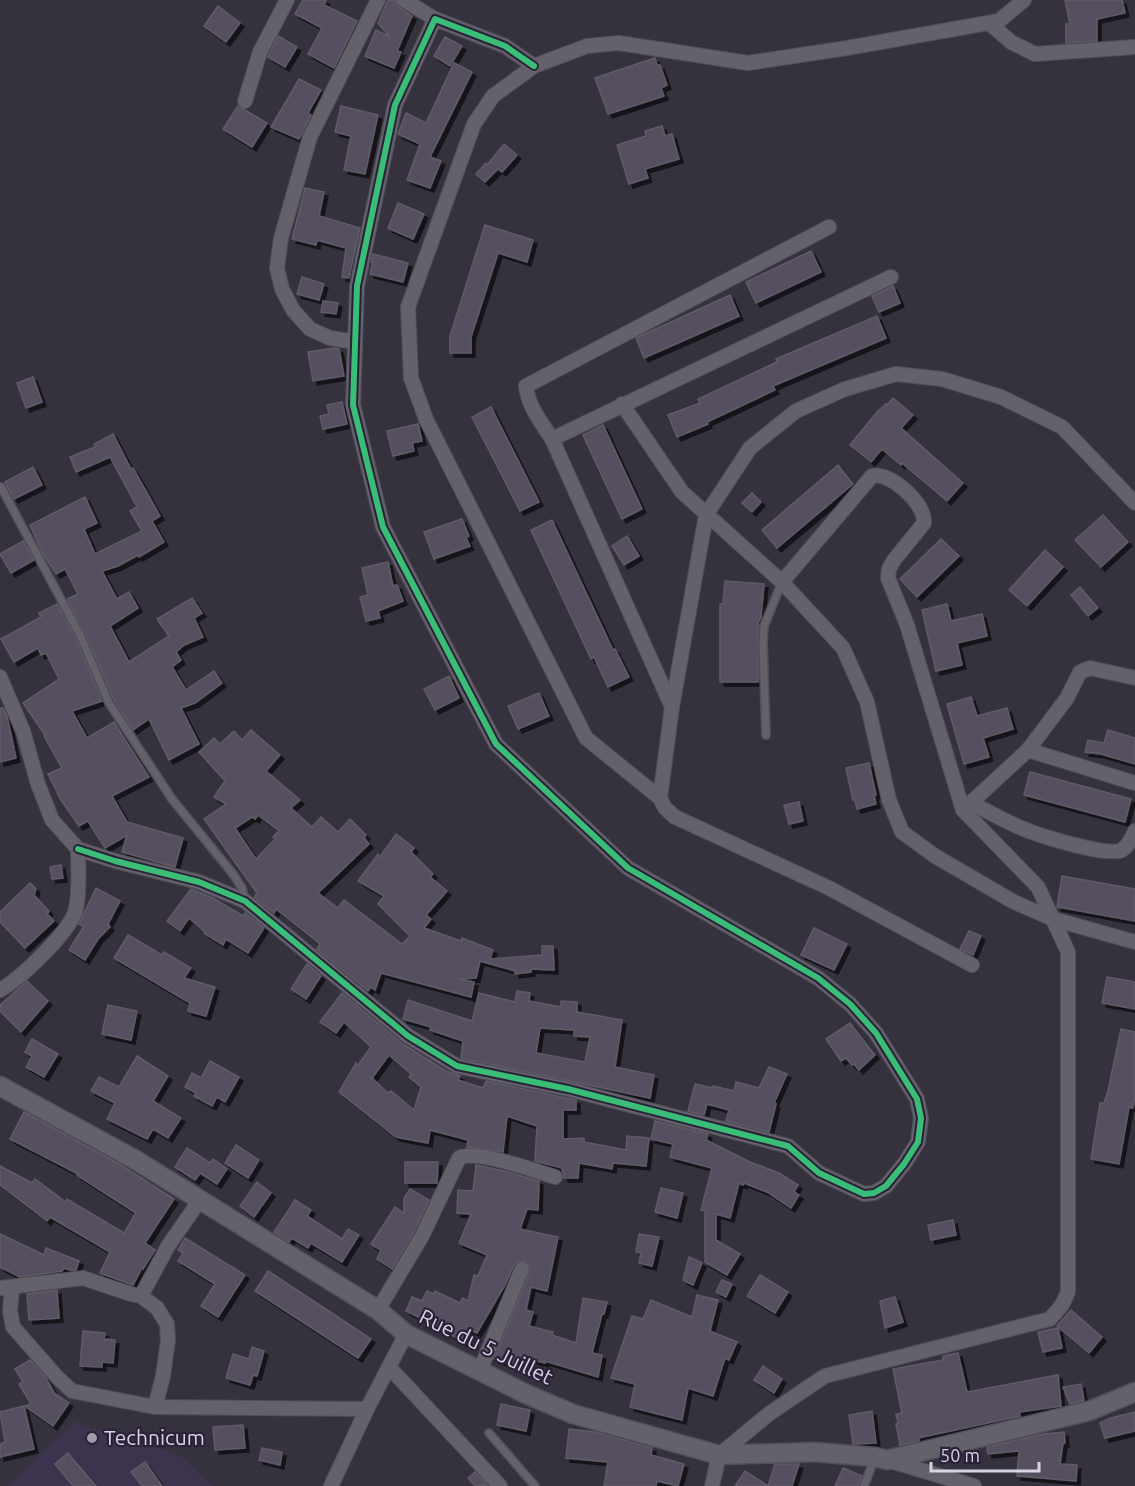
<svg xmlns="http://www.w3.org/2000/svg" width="1135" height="1486" font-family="Ubuntu,sans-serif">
  <defs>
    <filter id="shadow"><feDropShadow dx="4" dy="4" stdDeviation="0" flood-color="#0009"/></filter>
  </defs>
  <rect width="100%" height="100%" fill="#35323e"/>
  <path fill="#3c344f" d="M74 1422 180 1455 212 1486H8Z"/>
  <g fill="#544f60" stroke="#5f5c67" stroke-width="1.5" fill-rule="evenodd" filter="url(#shadow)">
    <path d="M303 0H326L324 5 357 21 334 68 308 54 322 28 295 14Z"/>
    <path d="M388 0H395L399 7 412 16 397 51 401 52 394 68 365 56 376 30 390 37 378 23Z"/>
    <path d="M1065 0H1122L1125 13 1097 19V41L1066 43V24H1070Z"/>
    <path d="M218 6 240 23 226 42 204 26Z"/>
    <path d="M278 36 297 47 285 67 268 57Z"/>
    <path d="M445 37 462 46 450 66 434 56Z"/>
    <path d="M655 58 657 65H660L667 85 661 88 664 96 608 114 595 78Z"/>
    <path d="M454 63 472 72 430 157 441 161 430 188 407 180 420 144 398 134 406 113 426 123Z"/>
    <path d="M299 79 321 90 308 113 311 115 299 139 271 127Z"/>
    <path d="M238 106 267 123 252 147 223 129Z"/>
    <path d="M341 106 378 115 365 174 344 170 351 136 335 132Z"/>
    <path d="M662 126 665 136 672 134 679 159 645 169 648 178 629 184 617 145 646 136 645 131Z"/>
    <path d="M504 144 517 155 502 172 498 169 485 182 476 174 486 163 487 165Z"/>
    <path d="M305 188 324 192 319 216 360 228 349 278 342 277 346 248 317 240 316 245 292 239Z"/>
    <path d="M398 203 424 214 413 239 388 228Z"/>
    <path d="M485 225 533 240 527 262 498 253 471 337V353H450V336Z"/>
    <path d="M811 251 821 272 756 303 746 282Z"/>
    <path d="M373 254 408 263 403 282 370 274 373 262H371Z"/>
    <path d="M302 277 324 284 319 300 297 294Z"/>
    <path d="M893 286 900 303 879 312 872 296Z"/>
    <path d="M730 295 739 316 644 358 636 338Z"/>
    <path d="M323 301 338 303 336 314 321 312Z"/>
    <path d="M877 316 886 338 773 386 775 390 707 422 708 424 677 437 668 415 700 403 698 399 777 362 776 359Z"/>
    <path d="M336 348 339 349 344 376 313 381 308 352Z"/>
    <path d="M33 377 42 402 26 408 17 383Z"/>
    <path d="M893 398 913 415 901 428 963 483 947 501 902 463 901 465 882 449 871 462 850 445 878 411 886 404 887 405Z"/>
    <path d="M342 402 347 424 323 429 320 416 329 414 327 405Z"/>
    <path d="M491 407 539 502 520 511 472 417Z"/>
    <path d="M418 424 422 441 412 443 414 451 393 456 387 431Z"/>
    <path d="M603 425 642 509 622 519 583 435Z"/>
    <path d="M113 434 131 469 133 468 160 516 152 521 164 542 139 557 138 555 118 566 102 571 117 599 129 592 138 608 110 626 129 662 169 636 157 619 192 598 202 613 194 618 203 637 184 645 176 652 181 660 172 667 186 690 214 671 222 683 195 703 181 708 199 744 169 760 149 719 133 730 114 700 85 633 67 599 78 594 65 569 56 574 43 554 30 525 85 497 97 523 84 529 95 554 142 531 130 511 137 507 110 457 76 472 70 457 95 447 94 444Z"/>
    <path d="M838 465 853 484 777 548 762 530Z"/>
    <path d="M33 467 42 485 14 499 5 482Z"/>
    <path d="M752 493 761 502 752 512 742 503Z"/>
    <path d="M1103 515 1128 542 1101 567 1075 540Z"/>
    <path d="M462 519 469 536 466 538 470 546 434 559 424 532Z"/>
    <path d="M552 520 613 650 615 649 629 677 608 687 594 657 591 659 531 530Z"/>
    <path d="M627 536 639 556 624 565 612 546Z"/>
    <path d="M941 539 959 556 917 597 900 579Z"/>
    <path d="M23 541 34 560 11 573 0 554Z"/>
    <path d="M1045 550 1063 567 1027 606 1009 590Z"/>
    <path d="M388 562 393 586 397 585 403 601 378 611 380 618 366 621 360 597 368 595 362 568Z"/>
    <path d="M725 581 764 584 761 617 758 623V682H720V604H723Z"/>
    <path d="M1080 587 1098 608 1088 616 1071 595Z"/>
    <path d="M57 604 75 637 102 701 72 711 87 738 114 722 149 777 112 796 127 822 183 838 175 867 122 852 127 835 105 848 88 821 79 826 61 800 48 774 62 768 44 736 45 735 23 703 59 679 46 653 41 655 38 648 14 662 1 639 41 617 39 613Z"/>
    <path d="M947 604 951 621 982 614 987 636 957 643 962 665 936 671 922 610Z"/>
    <path d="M449 676 459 698 435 710 424 689Z"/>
    <path d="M539 693 549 716 518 729 508 706Z"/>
    <path d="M971 697 977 716 1007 708 1013 729 983 738 989 757 964 764 947 704Z"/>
    <path d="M0 708H3L7 716 16 758 0 762Z"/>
    <path d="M251 730 280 755 266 771 300 800 291 808 312 827 321 817 338 832 350 819 366 835 364 838 369 844 318 893 338 908 344 900 402 944 410 936 378 904 384 896 358 881 378 854 380 857 396 834 414 848 411 852 433 874 430 877 447 891 426 915 431 919 424 928 461 941 462 938 493 950 490 959 542 955V946H553L554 970 531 969V972L515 974V971L480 961 476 978 459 979 474 982 471 997 381 973 375 990 371 987 368 991 317 949 320 944 276 909 274 913 254 897 257 893 204 819 226 804 214 797 225 781 199 752 214 738 220 744 234 731 242 740ZM258 815 279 831 273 837 275 839 256 859 235 828 252 817 255 819Z"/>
    <path d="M1108 730 1135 738V764L1101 754 1085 752 1088 740 1104 743Z"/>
    <path d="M869 763 876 795H874L876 804 857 809 855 800H853L846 768Z"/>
    <path d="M1030 772 1131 799 1125 822 1024 795Z"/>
    <path d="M799 802 803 821 789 824 784 805Z"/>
    <path d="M61 865 63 878 52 879 50 867Z"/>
    <path d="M1062 876 1135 889V921L1057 907Z"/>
    <path d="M30 883 36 889 34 895 49 911 47 914 54 921 25 948 0 922V912Z"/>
    <path d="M96 888 120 901 108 924 110 927 98 939 85 960 69 950 84 926 79 924Z"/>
    <path d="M191 889 213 898 243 916 245 913 264 928 248 953 226 939 223 945 204 933 205 932 189 918 180 931 167 921Z"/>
    <path d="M814 928 847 944 834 970 801 955Z"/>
    <path d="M969 931 981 936 973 955 960 949Z"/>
    <path d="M128 935 162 955 164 952 191 968 184 978 215 987 206 1016 188 1011 190 1003 114 958Z"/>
    <path d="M307 964 321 976 306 999 291 989Z"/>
    <path d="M1107 977 1135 982V1009L1102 1003Z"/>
    <path d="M27 981 48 1001 21 1032 0 1011V1005Z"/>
    <path d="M517 991 530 993 529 1001 561 1007V1001L577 1002V1012L622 1020 615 1067 654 1075 650 1098 461 1058 463 1041 430 1030 431 1027 403 1019 408 1000 472 1021 479 993 515 1002ZM540 1028 574 1030V1036L590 1037 585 1062 536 1053Z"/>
    <path d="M342 993 403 1044 446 1071 460 1076 458 1080 483 1088 486 1081 576 1100V1110H563V1139L584 1138V1142L626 1150 627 1136 649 1138 646 1166 613 1163 612 1169 579 1163 578 1178H564L562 1168 535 1161 537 1126 507 1116 503 1152 467 1147 468 1140 430 1130 428 1143 396 1137 339 1092 356 1063 358 1065 371 1047 344 1022 336 1033 320 1022ZM389 1055 411 1074 409 1077 421 1087 414 1110 391 1091 388 1093 372 1078Z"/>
    <path d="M108 1005 137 1011 131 1040 102 1034Z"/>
    <path d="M850 1023 875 1055 859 1070 854 1064 852 1065 846 1058 841 1061 826 1039Z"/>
    <path d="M1121 1029 1135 1032V1097L1133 1108 1129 1107 1119 1164 1091 1159 1100 1103H1104L1108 1091Z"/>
    <path d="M32 1039 58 1054 44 1077 26 1067 32 1056 25 1052Z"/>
    <path d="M137 1056 168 1076 153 1101 181 1118 168 1138 153 1129 147 1139 107 1119 115 1103 91 1091 99 1077 119 1087Z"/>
    <path d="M210 1061 239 1077 225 1102 217 1097 212 1106 194 1096 196 1093 185 1087 192 1073 201 1078Z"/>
    <path d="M769 1067 787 1074 774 1103 776 1104 769 1132 726 1121 729 1110 707 1104 704 1115 688 1111 695 1084 713 1088V1086L734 1091 736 1082 759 1088Z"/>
    <path d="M24 1112 121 1165 174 1199 145 1243 155 1250 143 1269 142 1268 133 1285 100 1273 110 1252 50 1217 47 1221 0 1185V1166L32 1183 35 1179 66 1202 67 1199 124 1233 136 1213 77 1175 78 1174 10 1139Z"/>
    <path d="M655 1121 708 1134 706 1140 750 1162 779 1173 798 1185 794 1192 799 1195 791 1208 767 1192 744 1183 743 1185 739 1183 730 1218 716 1214V1240L740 1254 727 1275 705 1262V1211L701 1210 712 1168 670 1157 673 1144 651 1139Z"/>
    <path d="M236 1145 259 1160 248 1178 225 1163Z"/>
    <path d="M187 1148 210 1163 213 1159 227 1169 217 1184 200 1173 195 1180 175 1167Z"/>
    <path d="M405 1162H438L437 1183H405Z"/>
    <path d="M476 1165 504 1171 539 1181 538 1210 527 1209 520 1229 558 1237 547 1291 531 1287 526 1310 533 1312 529 1326 553 1332 552 1335 576 1343 583 1298 607 1302 604 1314H602L592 1353 602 1355 598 1377 545 1361V1363L521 1357 518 1367 494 1359 530 1272 529 1264 525 1261 517 1262 514 1265 505 1285 477 1333 471 1330 463 1343 444 1330 406 1311 412 1297 422 1301 427 1291 434 1294 435 1291 460 1303 463 1298 468 1301 474 1275 478 1276 487 1255 459 1243 471 1214 457 1213 458 1190 473 1191Z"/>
    <path d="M257 1182 271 1193 254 1217 240 1206Z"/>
    <path d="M661 1188 683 1193 677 1218 655 1212Z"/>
    <path d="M410 1189 429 1200 414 1232 392 1269 377 1259 381 1250 371 1244 395 1207 404 1213V1198Z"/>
    <path d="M295 1200 311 1210 307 1216 342 1239 348 1229 359 1235 342 1262 311 1243 308 1248 292 1238 289 1242 274 1232Z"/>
    <path d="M953 1220 956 1235 931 1240 928 1225Z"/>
    <path d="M0 1234 44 1255 46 1248 79 1261 76 1270H70L64 1268 62 1271 20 1277 0 1267Z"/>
    <path d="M639 1234 659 1237 652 1266 639 1263 641 1253 636 1252Z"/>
    <path d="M185 1238 245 1275 218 1317 201 1306 215 1284 178 1261 183 1253 178 1250Z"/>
    <path d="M689 1257 702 1263 693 1285 683 1280Z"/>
    <path d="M268 1271 371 1339 358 1358 255 1291Z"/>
    <path d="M760 1275 788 1292 775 1313 747 1296Z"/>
    <path d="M722 1280 732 1284 726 1297 716 1292Z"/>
    <path d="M57 1290 59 1318 29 1320 27 1294Z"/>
    <path d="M697 1295 718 1300 710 1331 737 1342 729 1360 725 1358 713 1396 688 1388 682 1420 630 1407 635 1384 611 1378 632 1316 643 1319 651 1300 692 1317Z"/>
    <path d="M895 1297 903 1322 885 1328 880 1301Z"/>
    <path d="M1071 1310 1102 1337 1089 1353 1057 1326Z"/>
    <path d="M1058 1328 1062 1348 1043 1352 1038 1332Z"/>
    <path d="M83 1331 105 1333 104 1339 115 1340 113 1363 102 1362V1367L80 1366Z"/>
    <path d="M252 1347 264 1351 257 1376 253 1375 250 1385 226 1378 233 1354 249 1359Z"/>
    <path d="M958 1353 967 1392 1058 1375 1061 1406 1019 1412 1020 1416 918 1438 919 1441 900 1445 896 1424 898 1423 896 1414 902 1413 893 1369 943 1360V1356Z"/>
    <path d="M30 1360 46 1378 55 1394 69 1403 53 1426 25 1406 31 1404 19 1384 23 1382 15 1369Z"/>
    <path d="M763 1366 782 1379 774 1393 754 1380Z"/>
    <path d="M1081 1384 1084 1401 1070 1404 1063 1387Z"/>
    <path d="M501 1404 530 1410 526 1431 497 1425Z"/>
    <path d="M24 1406 34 1449 0 1457V1444L5 1442 0 1412Z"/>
    <path d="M872 1411 876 1443 853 1444 849 1415Z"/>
    <path d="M1135 1412V1431L1105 1438 1100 1423 1111 1418Z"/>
    <path d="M243 1425 245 1448 215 1450 213 1427Z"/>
    <path d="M569 1429 595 1432 652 1448 651 1455 684 1464 678 1486 657 1481 656 1486H604L608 1462 566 1458Z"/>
    <path d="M1064 1432 1065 1443H1063L1060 1464 1077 1465 1076 1481 1017 1476 1019 1451 988 1454 987 1447 1043 1434Z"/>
    <path d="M262 1448 282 1452 280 1465 259 1460Z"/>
    <path d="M68 1453 96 1486H73L55 1464Z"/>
    <path d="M145 1462 162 1486H142L131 1472Z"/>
    <path d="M775 1464H799L792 1486H735L745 1471 768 1486Z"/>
    <path d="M843 1468 862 1476 858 1486H835Z"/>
    <path d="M475 1472 488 1486H475L468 1478Z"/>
  </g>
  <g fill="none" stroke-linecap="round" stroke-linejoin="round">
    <defs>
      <g id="lane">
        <path d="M1 487 80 635 109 703 172 799 233 874 242 888 245 901"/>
        <path d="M766 735 763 644 764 626 782 582"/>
        <path d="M489 1433 535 1486"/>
        <path d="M864 1486 874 1460"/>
      </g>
      <g id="street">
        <path d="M404 0 435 19"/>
        <path d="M989 23 1011 42 1035 54 1135 47"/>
        <path d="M245 101 260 52 287 0"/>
        <path d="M355 342 330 338 310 329 293 310 282 289 277 268 281 238 310 137 378 0"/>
        <path d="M622 404 682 492 782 582 843 648 867 702 889 800 902 832 935 856 1014 902 1053 919 1135 942"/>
        <path d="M552 439 891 277"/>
        <path d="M0 677 23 731 38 784 52 820 78 849C78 868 80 890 76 909 71 931 20 979 0 990"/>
        <path d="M672 707 552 439C542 423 528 407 526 386L829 227"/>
        <path d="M1028 750 1135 783"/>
        <path d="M660 798 586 738 426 419 411 378 408 307 474 124 493 96 534 66 587 46 619 43 748 63 847 48 999 21 1024 0"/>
        <path d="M971 803C990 812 1009 824 1029 831 1044 837 1109 857 1122 850 1129 845 1132 838 1135 831"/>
        <path d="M963 810 1028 750 1067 698 1080 672 1090 668 1135 678"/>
        <path d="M78 849 115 861 199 882 245 901 408 1036 457 1066 568 1089 788 1146 819 1173 864 1194 874 1193 886 1186 904 1164 918 1142 921 1118 917 1099 876 1033 850 1004 818 978 628 868 496 744 383 527 353 405 357 286 395 105 435 19 505 46 534 66"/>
        <path d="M972 965 829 888 675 817 665 808 660 798 672 707 706 515 750 448 796 411 845 389 896 374 942 379 1001 397 1062 427 1135 503"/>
        <path d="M12 1287 10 1311 13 1327 57 1377 72 1391 155 1407 367 1409"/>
        <path d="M0 1288 83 1278 131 1294 141 1296 157 1308 167 1324 168 1340 163 1376 155 1407"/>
        <path d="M141 1296 168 1246 200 1200"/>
        <path d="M378 1310 422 1236 459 1158C474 1149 537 1171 555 1177"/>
        <path d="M389 1367 500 1486"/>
        <path d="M480 1370 522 1269"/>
        <path d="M887 1460 974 1486"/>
        <path d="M331 1486 367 1409 406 1334"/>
        <path d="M712 1486 719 1455 770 1413 825 1376 1050 1319 1062 1305 1068 1292V952L1038 887 963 810 907 625 888 578 889 569 894 560 924 523C926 504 890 471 872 476L782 582"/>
      </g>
      <path id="secondary" d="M0 1086 134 1159 378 1310 406 1334 526 1394 573 1414 719 1455 814 1452 875 1457 887 1460 1089 1411 1135 1392"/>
    </defs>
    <use href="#lane" stroke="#524f5a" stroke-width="10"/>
    <use href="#street" stroke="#524f5a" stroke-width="16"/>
    <use href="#secondary" stroke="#524f5a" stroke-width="21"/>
    <use href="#lane" stroke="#64616a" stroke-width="7"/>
    <use href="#street" stroke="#64616a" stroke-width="14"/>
    <use href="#secondary" stroke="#64616a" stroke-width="18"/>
    <defs>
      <path id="cycleway" d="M78 849 115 861 199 882 245 901 408 1036 457 1066 568 1089 788 1146 819 1173 864 1194 874 1193 886 1186 904 1164 918 1142 921 1118 917 1099 876 1033 850 1004 818 978 628 868 496 744 383 527 353 405 357 286 395 105 435 19 505 46 534 66"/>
    </defs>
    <use href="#cycleway" stroke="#292239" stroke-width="10"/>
    <use href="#cycleway" stroke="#3abd76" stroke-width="6"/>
  </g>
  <circle fill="#9f9ba9" stroke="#292239" stroke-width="2" cx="92" cy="1438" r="6"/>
  <g text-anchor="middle" stroke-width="4.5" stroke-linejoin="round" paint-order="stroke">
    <g font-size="21" fill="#d8d4e3" stroke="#292239">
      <text transform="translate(486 1347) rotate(26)" y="7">Rue du 5 Juillet</text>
    </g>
    <g font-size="21" fill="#d8d4e3" stroke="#292239" text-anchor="start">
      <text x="104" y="1445">Technicum</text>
    </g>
  </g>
  <path d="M931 1462v9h108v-9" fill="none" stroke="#d8d4e3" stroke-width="3"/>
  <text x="940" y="1462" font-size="18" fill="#d8d4e3" stroke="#292239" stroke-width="4.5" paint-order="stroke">50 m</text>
</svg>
